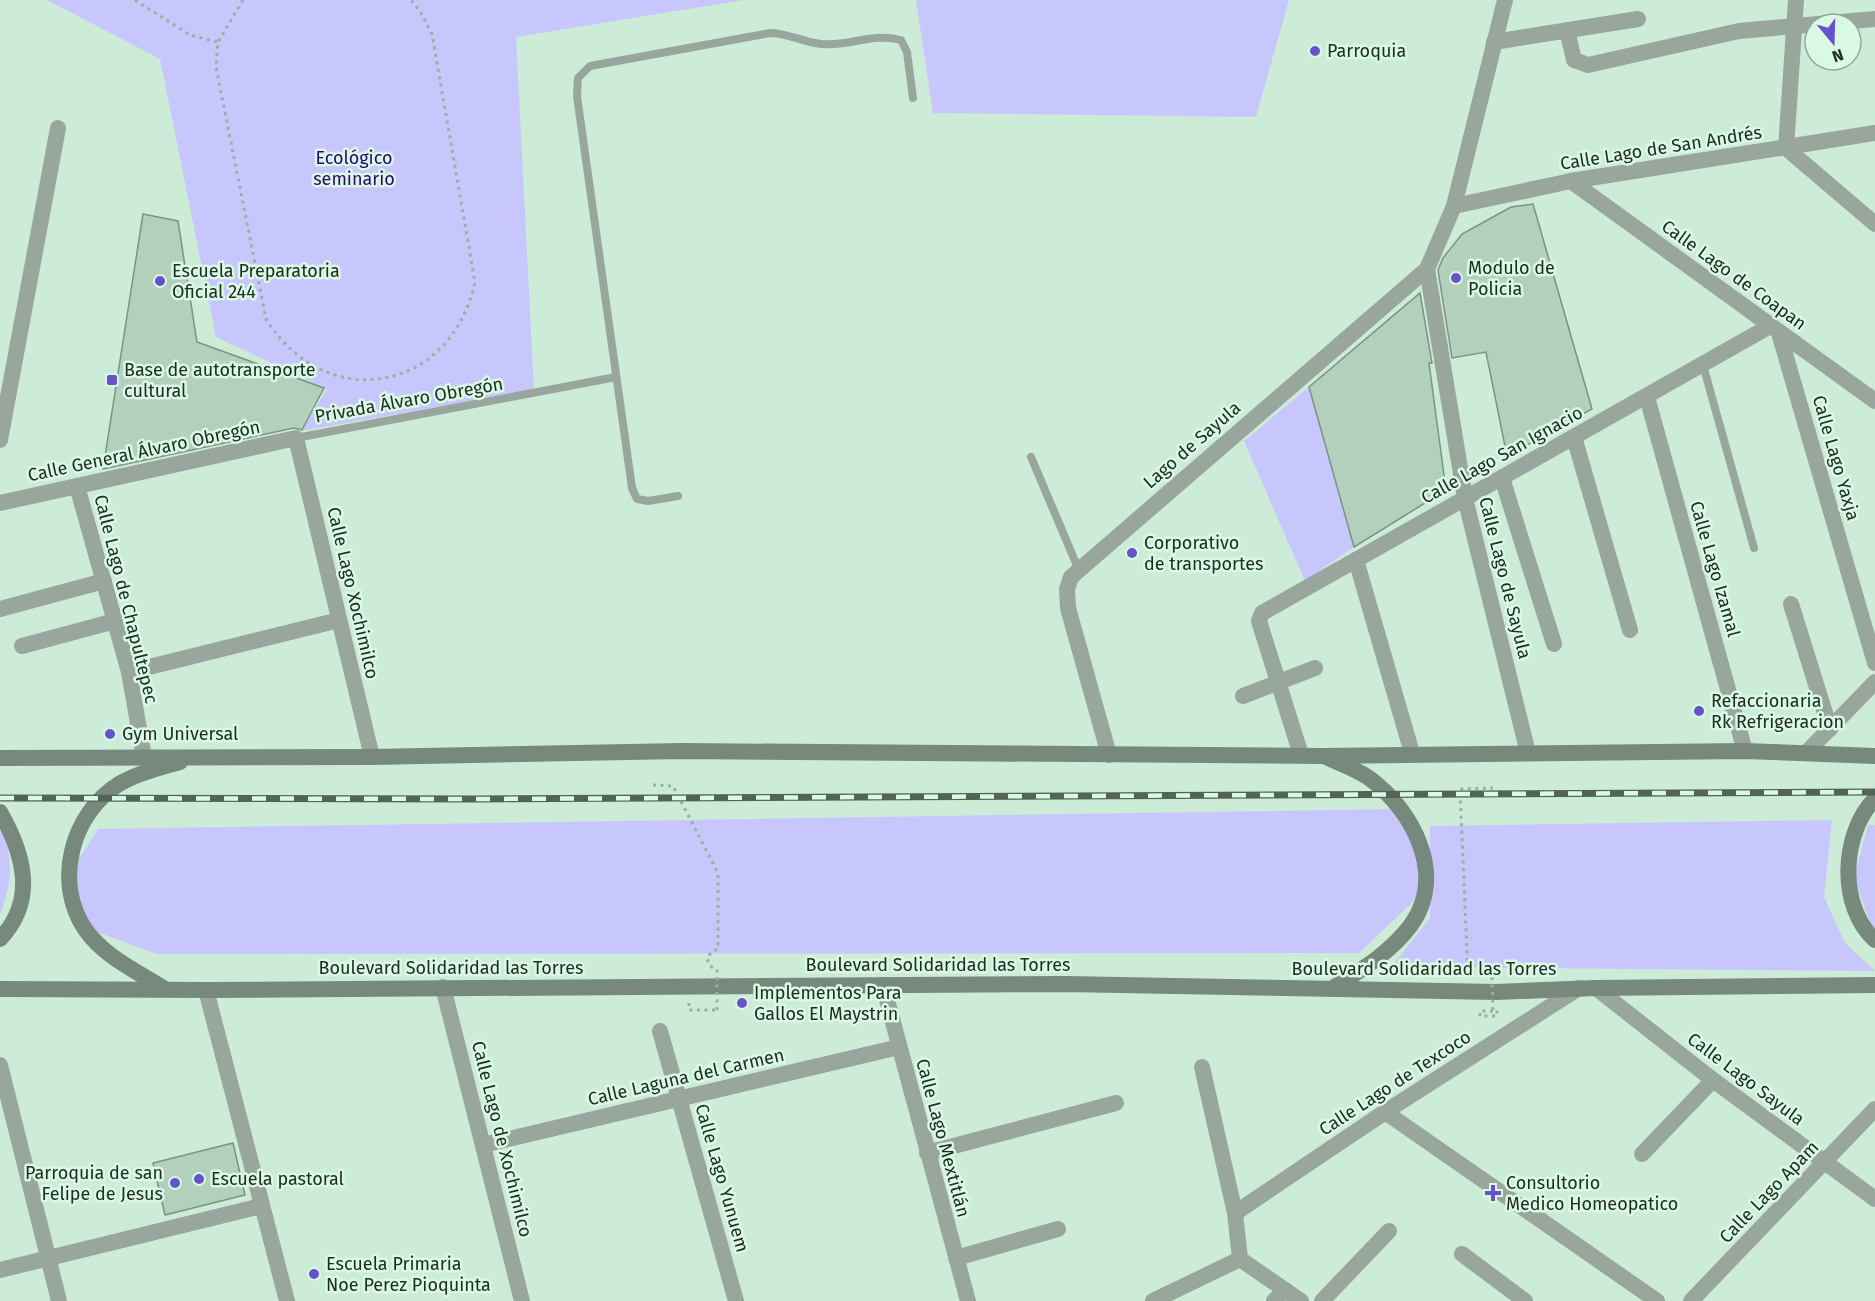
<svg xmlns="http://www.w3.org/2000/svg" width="1875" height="1301" font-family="'Fira Sans',sans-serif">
  <rect width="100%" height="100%" fill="#cdecd8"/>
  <g fill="#c8c7fd">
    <path d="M47 0H744L516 37 534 390 301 431 327 389 216 337 160 59Z"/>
    <path d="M916 0H1289L1256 117 933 113Z"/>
    <path d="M1309 387 1354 547 1305 581 1244 441Z"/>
    <path d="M1397 809 1418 851V897L1359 953 157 954 86 928 70 873 98 829Z"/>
    <path d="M0 819C11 856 15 877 0 914Z"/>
    <path d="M1832 820 1824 897 1845 943 1875 971 1391 967 1430 918V826Z"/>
    <path d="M1868 825H1875V927L1871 925 1854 877Z"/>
  </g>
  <g fill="#b2d0bc" stroke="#789482" stroke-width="1.5">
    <path d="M1533 204 1592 409 1507 456 1486 352 1452 358 1438 270 1443 258 1462 234 1511 207Z"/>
    <path d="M143 214 178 221 197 342 324 388 302 430 294 428 103 469Z"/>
    <path d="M1420 293 1432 363H1429L1446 490 1354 547 1309 387Z"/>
    <path d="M233 1143 245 1195 165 1215 153 1163Z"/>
  </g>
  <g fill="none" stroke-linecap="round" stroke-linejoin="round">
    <g stroke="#98b1a1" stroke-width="3" stroke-dasharray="3 4.5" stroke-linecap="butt">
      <path d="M135 0 190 35 218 42"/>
      <path d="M243 0 218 42 216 67 266 319C326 415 451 393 475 282L432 34 420 11 411 0"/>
      <path d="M653 785 673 786 718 873V949L711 952 707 959 710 966 715 969"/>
      <path d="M1468 976 1460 789 1493 788"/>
      <path d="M689 1003V1010H717"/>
      <path d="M1493 1011H1480V1016H1497V1006"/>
    </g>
    <g stroke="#99a69e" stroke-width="8">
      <path d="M1703 365 1754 548"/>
      <path d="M296 438 616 377"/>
      <path d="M1031 457 1078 568"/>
      <path d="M678 496 648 501 637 499 632 488 577 96 578 78 590 66 770 33C788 33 802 42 821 44 848 47 874 32 901 40L907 52 913 98"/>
    </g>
    <g stroke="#99a69e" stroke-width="16">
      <path d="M1796 0 1786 148 1875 224"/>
      <path d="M1567 30 1574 60 1588 65 1739 31 1875 19"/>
      <path d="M1494 42 1638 19"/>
      <path d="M1571 181 1875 401"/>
      <path d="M1454 206 1571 181 1875 133"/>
      <path d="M1427 269 1465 498 1528 753"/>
      <path d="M1779 333 1875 663"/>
      <path d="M1647 397 1745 751"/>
      <path d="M1574 437 1630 630"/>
      <path d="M0 440 58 128"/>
      <path d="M1502 478 1554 644"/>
      <path d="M77 486 129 672 144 757"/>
      <path d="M0 503 296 438 372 757"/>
      <path d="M1356 560 1412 753"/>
      <path d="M1791 604 1830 729"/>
      <path d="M0 609 104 581"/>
      <path d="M22 646 115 621"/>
      <path d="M129 672 339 620"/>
      <path d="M1243 696 1315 668"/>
      <path d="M1806 753 1875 682"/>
      <path d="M1109 755 1068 608 1067 589 1071 577 1427 269 1454 206 1505 0"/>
      <path d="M1301 755 1259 621 1262 613 1770 326"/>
      <path d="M883 985 968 1301"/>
      <path d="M443 987 522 1301"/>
      <path d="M1596 988 1713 1080 1875 1199"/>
      <path d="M206 990 287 1301"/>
      <path d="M660 1031 736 1301"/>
      <path d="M0 1065 59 1301"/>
      <path d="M1202 1067 1235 1213 1240 1259 1301 1301"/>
      <path d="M1385 1112 1657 1301"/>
      <path d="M483 1145 899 1047"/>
      <path d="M927 1153 1116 1103"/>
      <path d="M1642 1154 1713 1080"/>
      <path d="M1235 1213 1385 1112 1579 988"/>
      <path d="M1462 1254 1525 1301"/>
      <path d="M956 1258 1058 1229"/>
      <path d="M0 1270 261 1206"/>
      <path d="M1153 1301 1240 1259"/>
      <path d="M1274 1301 1285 1290"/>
      <path d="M1322 1301 1389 1231"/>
      <path d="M1691 1301 1875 1109"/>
    </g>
    <g stroke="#76897c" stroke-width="16">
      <path d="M0 758 372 757 682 751 1322 756 1745 751 1875 756"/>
      <path d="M1328 758C1342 764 1356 769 1369 778 1413 810 1447 875 1411 925 1390 953 1361 970 1333 988"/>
      <path d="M1875 799C1841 833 1838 907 1875 940"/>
      <path d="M0 812C24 854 37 900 0 939"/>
      <path d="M0 989 206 990 1064 984 1496 992 1596 988 1875 985"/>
      <path d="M165 989C138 972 103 956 85 929 53 882 72 813 119 784 138 773 159 768 180 762"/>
    </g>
    <defs>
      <path id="rail" d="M0 798 480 799 1875 792"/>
    </defs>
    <use href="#rail" stroke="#526458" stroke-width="7"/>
    <use href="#rail" stroke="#daf9e5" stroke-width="4.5" stroke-dasharray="14" stroke-linecap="butt"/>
    <g stroke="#98b1a1" stroke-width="3" stroke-dasharray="3 4.5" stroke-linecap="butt">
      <path d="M1492 977 1493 1011"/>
      <path d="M717 1010V969"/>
    </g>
  </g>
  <g fill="#6652cb" stroke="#daf9e5" stroke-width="2">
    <circle cx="1315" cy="51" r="6"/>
    <circle cx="1456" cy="278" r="6"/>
    <circle cx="160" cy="281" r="6"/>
    <rect x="106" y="374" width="12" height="12" rx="3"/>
    <circle cx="1132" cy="553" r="6"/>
    <circle cx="1699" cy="711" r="6"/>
    <circle cx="110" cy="734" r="6"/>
    <circle cx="742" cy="1003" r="6"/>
    <circle cx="199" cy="1179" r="6"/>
    <circle cx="175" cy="1183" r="6"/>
    <path d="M1490 1184h6v6h6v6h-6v6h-6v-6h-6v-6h6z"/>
    <circle cx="314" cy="1274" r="6"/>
  </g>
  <g text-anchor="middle" stroke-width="5" stroke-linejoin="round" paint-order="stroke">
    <g font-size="18" fill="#202c24" stroke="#daf9e5" text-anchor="start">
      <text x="1327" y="57">Parroquia</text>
      <text x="1468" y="274">Modulo de<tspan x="1468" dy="21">Policia</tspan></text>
      <text x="172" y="277">Escuela Preparatoria<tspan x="172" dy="21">Oficial 244</tspan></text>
      <text x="124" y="376">Base de autotransporte<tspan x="124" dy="21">cultural</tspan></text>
      <text x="1144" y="549">Corporativo<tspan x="1144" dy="21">de transportes</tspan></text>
      <text x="1711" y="707">Refaccionaria<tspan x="1711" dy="21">Rk Refrigeracion</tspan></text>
      <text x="122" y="740">Gym Universal</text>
      <text x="754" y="999">Implementos Para<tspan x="754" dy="21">Gallos El Maystrin</tspan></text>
      <text x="163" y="1179" text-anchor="end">Parroquia de san<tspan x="163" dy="21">Felipe de Jesus</tspan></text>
      <text x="211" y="1185">Escuela pastoral</text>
      <text x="1506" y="1189">Consultorio<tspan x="1506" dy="21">Medico Homeopatico</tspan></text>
      <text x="326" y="1270">Escuela Primaria<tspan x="326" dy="21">Noe Perez Pioquinta</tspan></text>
    </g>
    <g font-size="18" fill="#202c24" stroke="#daf9e5">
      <text transform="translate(1661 148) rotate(-9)" y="6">Calle Lago de San Andrés</text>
      <text transform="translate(1734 275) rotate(36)" y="6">Calle Lago de Coapan</text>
      <text transform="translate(409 400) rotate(-10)" y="6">Privada Álvaro Obregón</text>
      <text transform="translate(1192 445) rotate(-41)" y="6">Lago de Sayula</text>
      <text transform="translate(144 451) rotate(-12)" y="6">Calle General Álvaro Obregón</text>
      <text transform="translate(1502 455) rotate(-29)" y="6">Calle Lago San Ignacio</text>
      <text transform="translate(1836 458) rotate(74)" y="6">Calle Lago Yaxja</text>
      <text transform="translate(1715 569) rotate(74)" y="6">Calle Lago Izamal</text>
      <text transform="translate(1505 578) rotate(76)" y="6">Calle Lago de Sayula</text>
      <text transform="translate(353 593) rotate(77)" y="6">Calle Lago Xochimilco</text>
      <text transform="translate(126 599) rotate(76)" y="6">Calle Lago de Chapultepec</text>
      <text x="938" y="971">Boulevard Solidaridad las Torres</text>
      <text x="451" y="974">Boulevard Solidaridad las Torres</text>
      <text x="1424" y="975">Boulevard Solidaridad las Torres</text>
      <text transform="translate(686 1077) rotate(-13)" y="6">Calle Laguna del Carmen</text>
      <text transform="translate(1746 1079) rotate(37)" y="6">Calle Lago Sayula</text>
      <text transform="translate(1395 1083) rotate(-33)" y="6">Calle Lago de Texcoco</text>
      <text transform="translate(943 1138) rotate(75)" y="6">Calle Lago Mextitlán</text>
      <text transform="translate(502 1139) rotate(76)" y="6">Calle Lago de Xochimilco</text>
      <text transform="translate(722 1178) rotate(74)" y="6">Calle Lago Yunuem</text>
      <text transform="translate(1769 1192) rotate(-46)" y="6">Calle Lago Apam</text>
    </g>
    <g font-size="18" fill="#2b0772" stroke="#daf9e5">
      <text x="354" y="164">Ecológico<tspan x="354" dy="21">seminario</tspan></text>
    </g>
  </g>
  <g transform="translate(1833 42) rotate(161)"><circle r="28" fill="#daf9e5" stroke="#90a798" stroke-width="1.5"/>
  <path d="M0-4.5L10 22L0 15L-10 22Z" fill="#6652cb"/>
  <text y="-9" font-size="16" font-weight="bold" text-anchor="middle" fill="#202c24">N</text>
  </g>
</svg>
